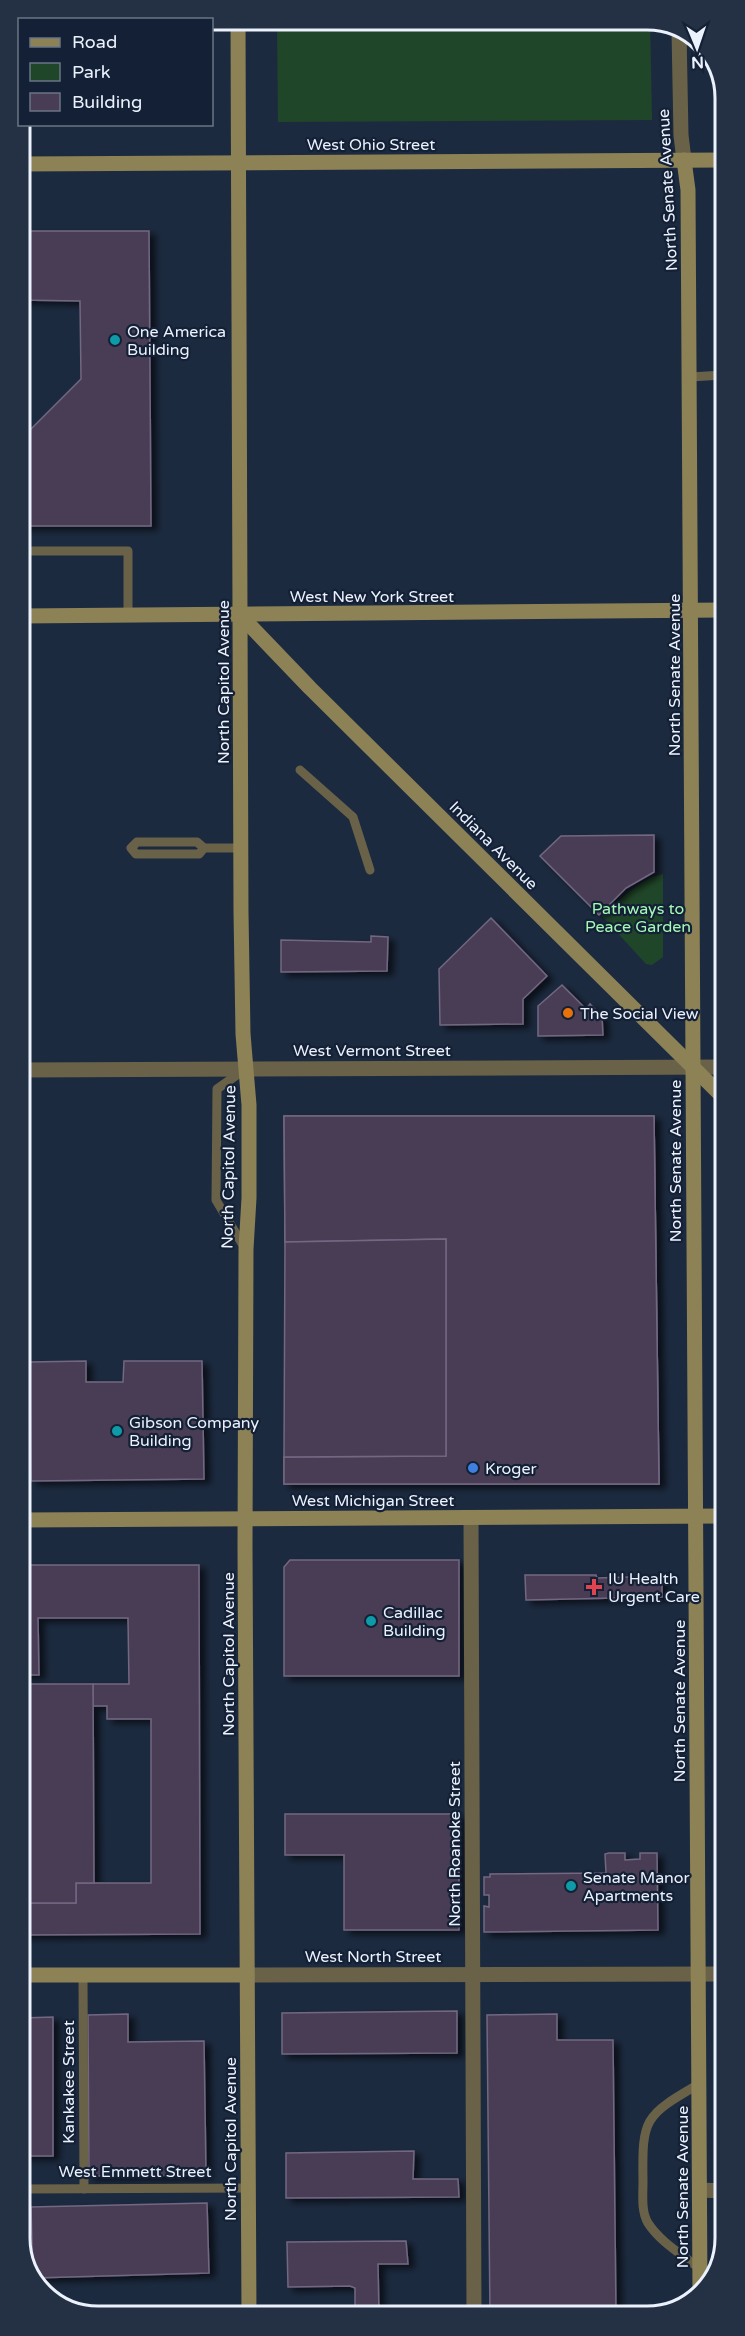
<svg xmlns="http://www.w3.org/2000/svg" width="745" height="2336" font-family="'Varela Round',sans-serif">
  <defs>
    <filter id="shadow"><feDropShadow dx="6" dy="4" stdDeviation="3" flood-color="#0009"/></filter>
  </defs>
  <rect width="100%" height="100%" fill="#1c2a3f"/>
  <g fill="#204629">
    <path d="M277 20H650L652 120 278 122Z"/>
    <path d="M663 874V957L652 965 646 964 602 916C620 900 639 879 663 874Z"/>
  </g>
  <g fill="#483d55" stroke="#736782" stroke-width="1.5" fill-rule="evenodd" filter="url(#shadow)">
    <path d="M20 231H149L151 526H20V440L81 379 80 301 20 300Z"/>
    <path d="M654 835V872L626 888 599 915 540 856 561 836Z"/>
    <path d="M491 918 547 976 523 999V1024L440 1025 439 969Z"/>
    <path d="M371 936 388 937 387 971 281 972V940L371 942Z"/>
    <path d="M562 985 586 1009 590 1004 602 1017 603 1035 538 1036V1006Z"/>
    <path d="M284 1116H654L659 1484H284V1457L446 1456V1239L285 1242ZM591 1179V1269L482 1271 480 1180ZM589 1337 591 1418 482 1419V1338Z"/>
    <path d="M284 1116H654L659 1484H284V1457L446 1456V1239L285 1242Z"/>
    <path d="M446 1239V1456L284 1457 285 1242Z"/>
    <path d="M86 1361V1382H123L124 1361H202L204 1479 31 1481 30 1362Z"/>
    <path d="M290 1560H459V1676H284V1567Z"/>
    <path d="M21 1565H199L200 1934 22 1935V1903H76V1883H151V1719H107V1706H93V1684H129L128 1618H38L39 1675H21Z"/>
    <path d="M525 1575H596L597 1578 662 1576V1597L526 1600Z"/>
    <path d="M21 1684H93L94 1883H76V1903H22Z"/>
    <path d="M285 1814H459V1930H344V1855H285Z"/>
    <path d="M609 1853H625V1860L640 1859V1853H657L658 1930 484 1932V1906L489 1907V1895H484V1877H490V1874L606 1873 605 1854Z"/>
    <path d="M457 2011V2053L282 2054V2013Z"/>
    <path d="M128 2014V2042L204 2041 206 2175 89 2176 88 2015Z"/>
    <path d="M557 2014V2040H613L616 2314 490 2315 487 2015Z"/>
    <path d="M53 2017V2156H22V2018Z"/>
    <path d="M414 2151 413 2179H458L459 2197 286 2198V2153Z"/>
    <path d="M207 2203 209 2273 34 2278 33 2275 31 2207Z"/>
    <path d="M406 2241 408 2264H378L379 2315H361L360 2312 355 2309V2288L350 2286 288 2287 287 2242Z"/>
  </g>
  <g fill="none" stroke-linecap="round" stroke-linejoin="round">
    <g stroke="#696248" stroke-width="9">
      <path d="M690 377 723 375"/>
      <path d="M20 551H128V615"/>
      <path d="M300 770 353 817 370 870"/>
      <path d="M204 848 199 854H136L131 848 137 842H197L204 848H241"/>
      <path d="M244 1070 217 1089 216 1200 244 1247"/>
      <path d="M83 1975 84 2189"/>
      <path d="M699 2084C644 2116 642 2118 643 2182 643 2194 641 2212 648 2223 660 2242 683 2255 700 2269"/>
      <path d="M22 2189 249 2188"/>
    </g>
    <g stroke="#696248" stroke-width="15">
      <path d="M679 31 681 135 684 160"/>
      <path d="M21 1070 724 1067"/>
      <path d="M471 1518 474 2315"/>
      <path d="M247 1975 725 1974"/>
      <path d="M700 2190 725 2191"/>
    </g>
    <g stroke="#8d8156" stroke-width="15">
      <path d="M238 20 241 912 243 1034 249 1105V1198L246 1249 245 1547 249 2316"/>
      <path d="M684 160 688 190 700 2292"/>
      <path d="M20 164 723 160"/>
      <path d="M240 615 310 688 724 1098"/>
      <path d="M20 616 724 610"/>
      <path d="M21 1520 725 1516"/>
      <path d="M22 1975H247"/>
    </g>
  </g>
  <g fill="#0f9aa8" stroke="#132035" stroke-width="2">
    <circle cx="115" cy="340" r="6"/>
    <circle cx="117" cy="1431" r="6"/>
    <circle cx="371" cy="1621" r="6"/>
    <circle cx="571" cy="1886" r="6"/>
  </g>
  <circle fill="#e8710a" stroke="#132035" stroke-width="2" cx="568" cy="1013" r="6"/>
  <circle fill="#3f7fe0" stroke="#132035" stroke-width="2" cx="473" cy="1468" r="6"/>
  <path fill="#e0444e" stroke="#132035" stroke-width="2" d="M591 1578h6v6h6v6h-6v6h-6v-6h-6v-6h6z"/>
  <g text-anchor="middle" stroke-width="4.5" stroke-linejoin="round" paint-order="stroke">
    <g font-size="16" fill="#ebf2fe" stroke="#132035">
      <text x="371" y="150">West Ohio Street</text>
      <text transform="translate(667 190) rotate(-93)" y="6">North Senate Avenue</text>
      <text x="372" y="602">West New York Street</text>
      <text transform="translate(674 675) rotate(-90)" y="6">North Senate Avenue</text>
      <text transform="translate(223 682) rotate(-90)" y="6">North Capitol Avenue</text>
      <text transform="translate(494 845) rotate(45)" y="6">Indiana Avenue</text>
      <text x="372" y="1056">West Vermont Street</text>
      <text transform="translate(675 1161) rotate(-90)" y="6">North Senate Avenue</text>
      <text transform="translate(228 1167) rotate(-89)" y="6">North Capitol Avenue</text>
      <text x="373" y="1506">West Michigan Street</text>
      <text transform="translate(228 1654) rotate(-90)" y="6">North Capitol Avenue</text>
      <text transform="translate(679 1701) rotate(-90)" y="6">North Senate Avenue</text>
      <text transform="translate(454 1844) rotate(-90)" y="6">North Roanoke Street</text>
      <text x="373" y="1962">West North Street</text>
      <text transform="translate(68 2082) rotate(-90)" y="6">Kankakee Street</text>
      <text transform="translate(230 2139) rotate(-90)" y="6">North Capitol Avenue</text>
      <text x="135" y="2177">West Emmett Street</text>
      <text transform="translate(682 2187) rotate(-90)" y="6">North Senate Avenue</text>
    </g>
    <g font-size="16" fill="#ebf2fe" stroke="#132035" text-anchor="start">
      <text x="127" y="337">One America<tspan x="127" dy="18">Building</tspan></text>
      <text x="580" y="1019">The Social View</text>
      <text x="129" y="1428">Gibson Company<tspan x="129" dy="18">Building</tspan></text>
      <text x="485" y="1474">Kroger</text>
      <text x="608" y="1584">IU Health<tspan x="608" dy="18">Urgent Care</tspan></text>
      <text x="383" y="1618">Cadillac<tspan x="383" dy="18">Building</tspan></text>
      <text x="583" y="1883">Senate Manor<tspan x="583" dy="18">Apartments</tspan></text>
    </g>
    <g font-size="16" fill="#a6f8b6" stroke="#132035">
      <text x="638" y="914">Pathways to<tspan x="638" dy="18">Peace Garden</tspan></text>
    </g>
  </g>
  <path d="M0 0H745V2336H0ZM98 30H647A68 68 0 0 1 715 98V2238A68 68 0 0 1 647 2306H98A68 68 0 0 1 30 2238V98A68 68 0 0 1 98 30Z" fill="#243145" fill-rule="evenodd"/>
  <path fill="none" stroke="#ebf2fe" stroke-width="3" d="M98 30H647A68 68 0 0 1 715 98V2238A68 68 0 0 1 647 2306H98A68 68 0 0 1 30 2238V98A68 68 0 0 1 98 30Z"/>
  <rect x="18" y="18" width="195" height="108" fill="#132035" stroke="#697485" stroke-width="1.5"/>
  <rect x="30" y="38" width="30" height="9" fill="#8d8156" stroke="#697485" stroke-width="1.5"/>
  <text x="72" y="48" font-size="18" fill="#ebf2fe">Road</text>
  <rect x="30" y="63" width="30" height="18" fill="#204629" stroke="#697485" stroke-width="1.5"/>
  <text x="72" y="78" font-size="18" fill="#ebf2fe">Park</text>
  <rect x="30" y="93" width="30" height="18" fill="#483d55" stroke="#697485" stroke-width="1.5"/>
  <text x="72" y="108" font-size="18" fill="#ebf2fe">Building</text>
  <g transform="translate(697 48) rotate(178)" stroke="#132035" stroke-width="4.5" paint-order="stroke">
  <path d="M0-4.5L10 22L0 15L-10 22Z" fill="#ebf2fe"/>
  <text y="-9" font-size="16" font-weight="bold" text-anchor="middle" fill="#ebf2fe">N</text>
  </g>
</svg>
